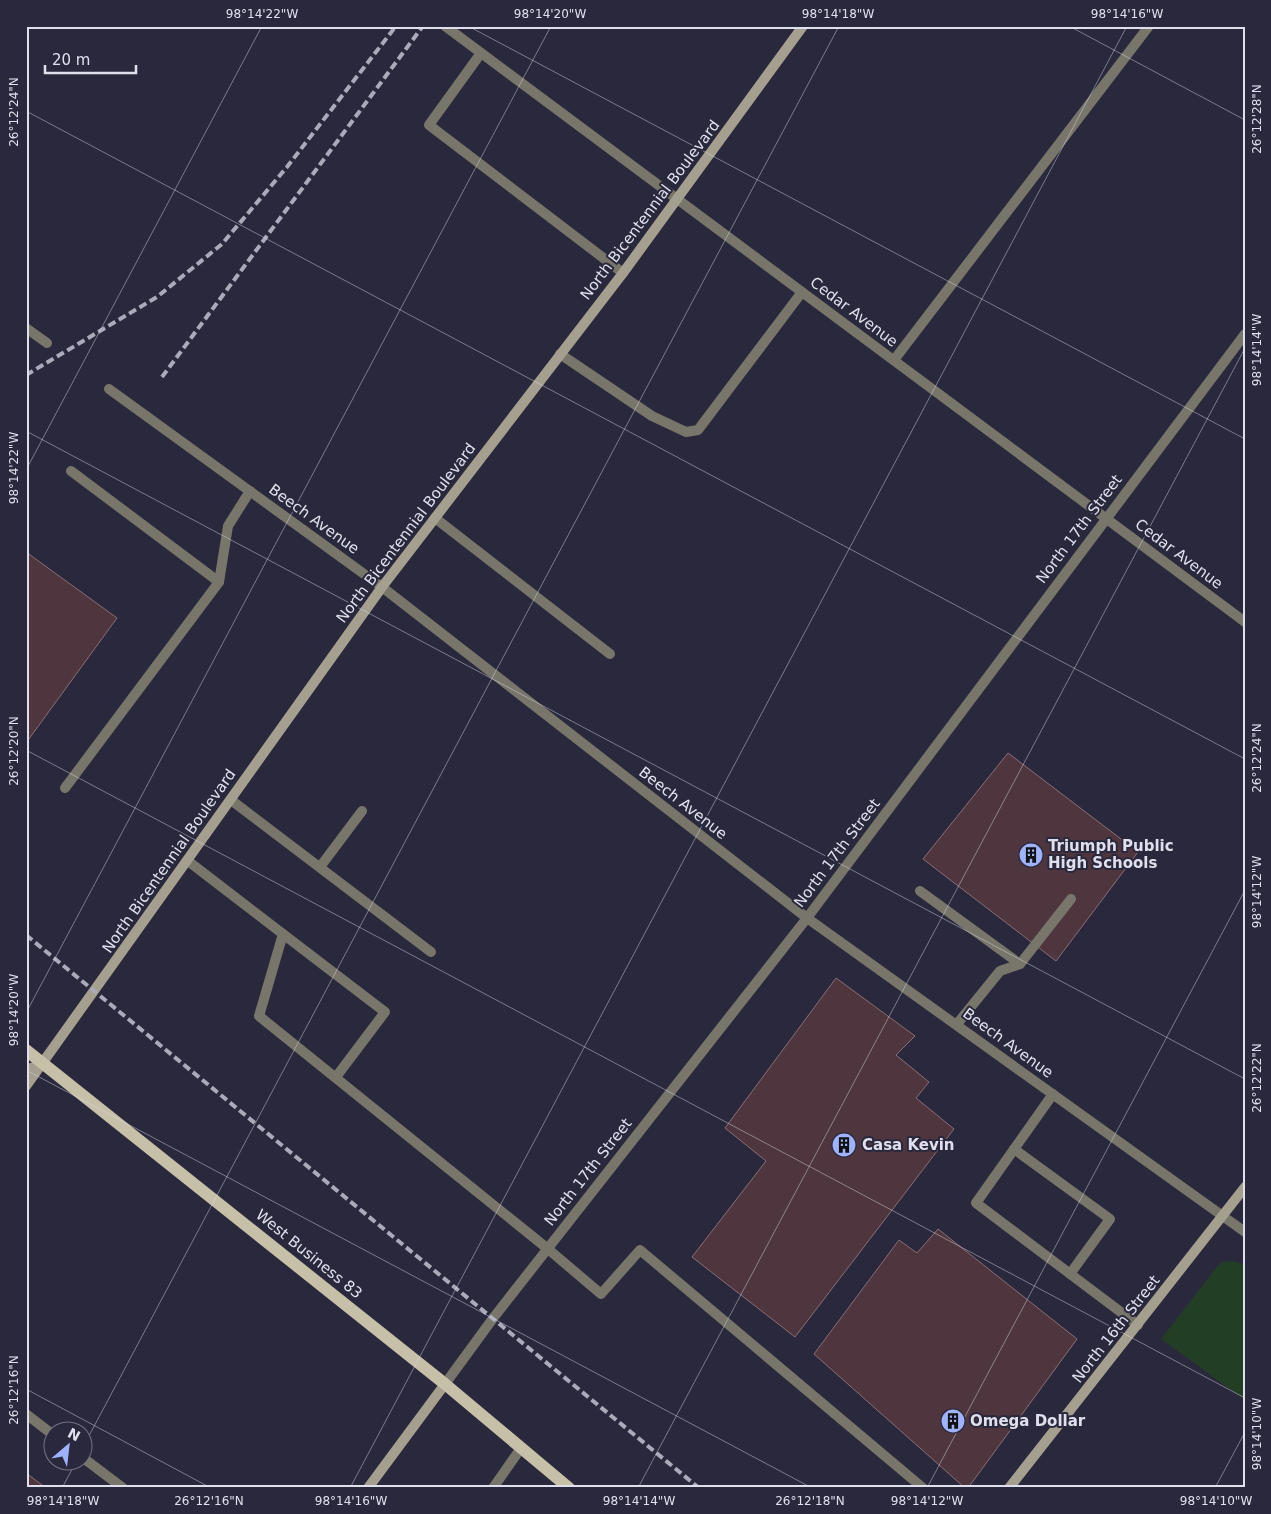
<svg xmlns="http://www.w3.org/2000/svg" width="1271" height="1514" font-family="'DejaVu Sans',sans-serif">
  <rect width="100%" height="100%" fill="#2a283c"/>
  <path fill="#223f26" d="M1230 1261 1245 1264V1400L1161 1339 1220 1263Z"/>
  <g fill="#4f363e" stroke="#8a6e76">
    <path d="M26 552 117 618 26 743Z"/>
    <path d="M1008 753 1138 852 1056 961 923 859Z"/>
    <path d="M836 978 915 1036 896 1055 929 1082 916 1098 954 1129 795 1337 692 1257 766 1161 725 1128Z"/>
    <path d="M938 1229 1077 1339 968 1488H965L814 1354 899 1240 917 1253Z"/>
    <path d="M26 1473 46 1488H26Z"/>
  </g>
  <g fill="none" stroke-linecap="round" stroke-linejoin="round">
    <g stroke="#78756a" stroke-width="10">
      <path d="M481 53 429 125 623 273"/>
      <path d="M560 354 652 416 686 432 698 430 802 292"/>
      <path d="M894 360 1149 26"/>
      <path d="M71 471 219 582"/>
      <path d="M435 518 610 654"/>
      <path d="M65 788 219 582 228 526 250 491"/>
      <path d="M231 800 431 952"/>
      <path d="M188 861 283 934 259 1016 548 1249 601 1294 640 1250 923 1488"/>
      <path d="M320 867 362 811"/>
      <path d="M920 891 1020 964"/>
      <path d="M283 934 385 1012 336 1077"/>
      <path d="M957 1024 1000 971 1020 964 1071 899"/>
      <path d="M1053 1094 976 1203 1138 1325"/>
      <path d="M1014 1149 1110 1219 1070 1274"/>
      <path d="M26 1414 52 1434"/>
      <path d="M82 1457 123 1488"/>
      <path d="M493 1488 521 1448"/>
    </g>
    <g stroke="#78756a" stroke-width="10">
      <path d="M445 26 1245 622"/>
      <path d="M26 328 47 343"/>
      <path d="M109 389 382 587 807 918 1245 1232"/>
      <path d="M445 1384 494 1317 807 918 1245 334"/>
    </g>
    <g stroke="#a49f8e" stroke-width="10">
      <path d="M26 1070 42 1064"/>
      <path d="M26 1086 382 587 623 273 803 26"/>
      <path d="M368 1488 445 1384"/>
      <path d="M1009 1488 1245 1187"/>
    </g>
    <path stroke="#c6c0a9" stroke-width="12" d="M26 1050 445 1384 569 1488"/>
    <g stroke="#abaaba" stroke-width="4" stroke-dasharray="8 4" stroke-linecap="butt">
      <path d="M26 375 157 297 222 244 287 167 396 26"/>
      <path d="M162 377 423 26"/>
      <path d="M26 935 699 1488"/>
    </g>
  </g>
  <path fill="none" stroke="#e0dfed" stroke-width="1" stroke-opacity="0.45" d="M468 26 1245 439M1069 26 1245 120M26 111 1245 759M26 431 1245 1079M26 470 262 26M26 750 1245 1398M26 1013 551 26M26 1070 812 1488M26 1389 211 1488M82 1449 839 26M62 1488 76 1462M350 1488 1127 26M638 1488 1245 348M927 1488 1245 890M1215 1488 1245 1432"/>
  <defs>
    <symbol id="building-disc" viewBox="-11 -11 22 22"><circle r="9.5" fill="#9fb3fd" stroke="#2a283c"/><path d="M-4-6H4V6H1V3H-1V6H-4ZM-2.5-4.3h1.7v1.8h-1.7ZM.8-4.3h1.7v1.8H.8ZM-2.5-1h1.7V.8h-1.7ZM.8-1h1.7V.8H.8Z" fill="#111"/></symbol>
  </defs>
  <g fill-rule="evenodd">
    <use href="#building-disc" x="1017" y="841" width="28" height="28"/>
    <use href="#building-disc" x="830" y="1131" width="28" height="28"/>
    <use href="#building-disc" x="939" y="1407" width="28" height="28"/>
  </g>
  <g text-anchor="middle" stroke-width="4" stroke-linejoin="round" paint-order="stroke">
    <g font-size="15" fill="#e0dfed" stroke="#2a283c">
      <text transform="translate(650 210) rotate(-53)" y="5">North Bicentennial Boulevard</text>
      <text transform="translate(854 312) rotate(37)" y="5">Cedar Avenue</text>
      <text transform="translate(314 519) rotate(36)" y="5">Beech Avenue</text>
      <text transform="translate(1079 529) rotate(-53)" y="5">North 17th Street</text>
      <text transform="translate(406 533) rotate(-53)" y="5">North Bicentennial Boulevard</text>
      <text transform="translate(1179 554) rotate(37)" y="5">Cedar Avenue</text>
      <text transform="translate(683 803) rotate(38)" y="5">Beech Avenue</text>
      <text transform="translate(837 853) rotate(-53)" y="5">North 17th Street</text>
      <text transform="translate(169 861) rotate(-55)" y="5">North Bicentennial Boulevard</text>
      <text transform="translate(1008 1043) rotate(36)" y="5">Beech Avenue</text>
      <text transform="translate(588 1172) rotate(-52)" y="5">North 17th Street</text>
      <text transform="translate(309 1254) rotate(39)" y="5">West Business 83</text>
      <text transform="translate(1116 1329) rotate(-52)" y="5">North 16th Street</text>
    </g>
    <g font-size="15" font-weight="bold" fill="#e0dfed" stroke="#2a283c" text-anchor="start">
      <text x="1048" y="851">Triumph Public<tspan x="1048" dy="17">High Schools</tspan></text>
      <text x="862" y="1150">Casa Kevin</text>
      <text x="970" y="1426">Omega Dollar</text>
    </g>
  </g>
  <rect width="1271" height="1514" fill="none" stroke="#2a283c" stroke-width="55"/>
  <g transform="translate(68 1446) rotate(28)"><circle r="24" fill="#2a283c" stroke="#737183"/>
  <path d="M0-4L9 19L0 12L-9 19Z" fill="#9fb3fd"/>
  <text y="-8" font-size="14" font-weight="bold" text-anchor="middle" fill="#e0dfed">N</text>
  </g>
  <path d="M45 65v8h91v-8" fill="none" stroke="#e0dfed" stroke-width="2.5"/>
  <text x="52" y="65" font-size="15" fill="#e0dfed" stroke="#2a283c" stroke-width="4" paint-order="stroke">20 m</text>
  <rect x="28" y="28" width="1216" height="1458" fill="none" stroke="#e0dfed" stroke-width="2"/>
  <g font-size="12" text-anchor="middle" fill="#e0dfed">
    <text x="262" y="18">98°14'22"W</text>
    <text x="550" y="18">98°14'20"W</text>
    <text x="838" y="18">98°14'18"W</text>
    <text x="1127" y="18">98°14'16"W</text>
    <text transform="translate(14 112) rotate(-90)" y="4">26°12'24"N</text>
    <text transform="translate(1257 119) rotate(-90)" y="4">26°12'28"N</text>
    <text transform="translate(1257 350) rotate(-90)" y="4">98°14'14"W</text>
    <text transform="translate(14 468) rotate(-90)" y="4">98°14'22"W</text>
    <text transform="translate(14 751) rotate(-90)" y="4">26°12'20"N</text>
    <text transform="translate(1257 758) rotate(-90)" y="4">26°12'24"N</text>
    <text transform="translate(1257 892) rotate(-90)" y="4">98°14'12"W</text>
    <text transform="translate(14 1010) rotate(-90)" y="4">98°14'20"W</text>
    <text transform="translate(1257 1078) rotate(-90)" y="4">26°12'22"N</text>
    <text transform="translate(14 1390) rotate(-90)" y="4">26°12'16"N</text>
    <text transform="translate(1257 1434) rotate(-90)" y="4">98°14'10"W</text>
    <text x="63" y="1505">98°14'18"W</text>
    <text x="209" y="1505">26°12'16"N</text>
    <text x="351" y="1505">98°14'16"W</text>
    <text x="639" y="1505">98°14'14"W</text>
    <text x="810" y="1505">26°12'18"N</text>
    <text x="927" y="1505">98°14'12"W</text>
    <text x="1216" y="1505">98°14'10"W</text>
  </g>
</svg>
